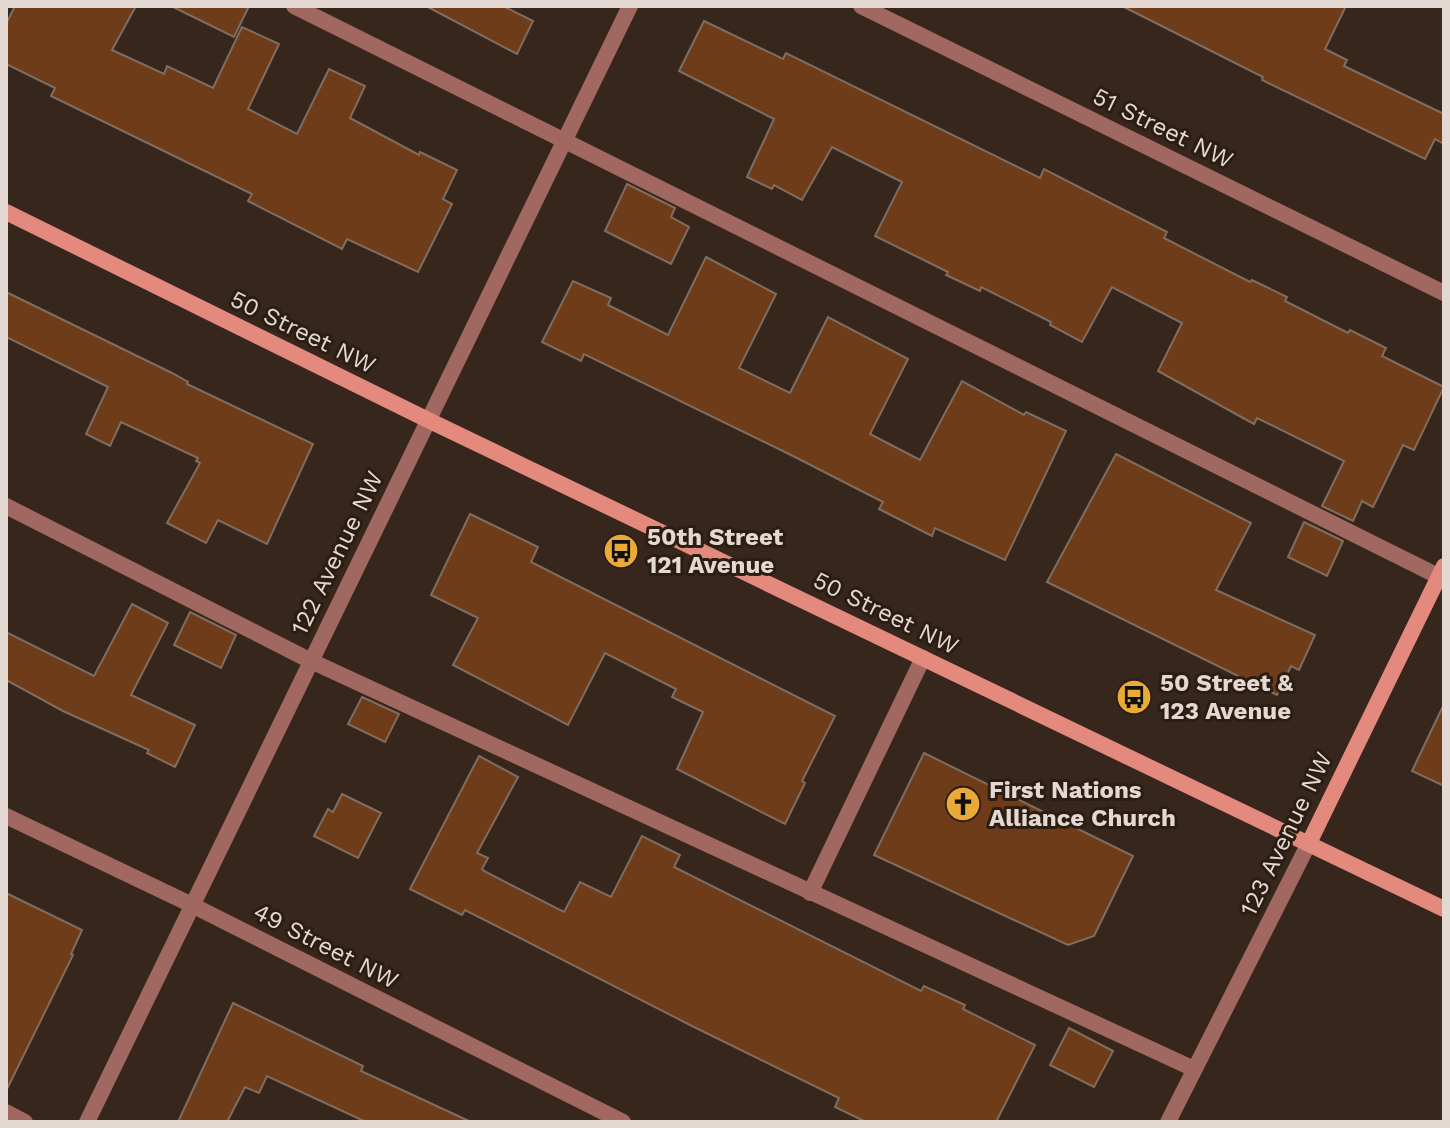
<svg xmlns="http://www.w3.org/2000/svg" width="1450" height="1128" font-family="'Work Sans',sans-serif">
  <rect width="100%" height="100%" fill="#36261c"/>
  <g fill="#6e3c18" stroke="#806d61" stroke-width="2">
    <path d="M15 6H136L112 50 164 74 167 66 213 88 242 27 279 44 248 109 297 134 329 69 365 86 350 118 419 155 420 152 457 170 443 199 452 204 418 272 347 239 342 249 248 201 252 194 51 96 55 88 6 64V24Z"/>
    <path d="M171 6H249L234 37Z"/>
    <path d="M426 6H503L533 21 517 54Z"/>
    <path d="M1122 6H1346L1325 49 1347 60 1344 66 1444 114V144L1435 139 1425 159 1262 80 1263 77Z"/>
    <path d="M704 21 783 59 786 53 1040 178 1044 169 1167 232 1164 238 1250 282 1252 280 1287 297 1285 301 1348 333 1350 330 1386 348 1382 356 1444 387 1414 450 1403 445 1373 507 1362 501 1353 521 1322 506 1344 461 1257 418 1254 424 1158 371 1182 323 1112 287 1082 342 1050 325 1051 322 981 287 980 291 946 275 948 272 875 236 902 182 832 147 802 200 774 185 772 189 747 177 774 119 679 71Z"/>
    <path d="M627 184 675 208 671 217 689 227 671 264 605 231Z"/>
    <path d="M706 257 776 294 739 368 790 393 828 317 908 359 870 434 920 460 962 381 1024 415 1026 412 1066 431 1005 560 935 528 932 536 879 509 883 502 789 454 584 354 581 361 542 342 573 281 611 298 608 305 668 335Z"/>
    <path d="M6 292 172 373 188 382 187 384 313 444 267 544 218 520 206 543 167 523 200 463 196 461 198 458 121 422 110 446 86 434 108 387 6 337Z"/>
    <path d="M1116 454 1251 523 1216 590 1315 635 1299 670 1291 666 1277 695 1047 582Z"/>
    <path d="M470 514 538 547 531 562 835 716 802 781 805 783 785 824 677 769 703 712 672 697 676 689 605 653 568 725 453 665 478 618 431 595Z"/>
    <path d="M1304 522 1343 541 1327 576 1288 557Z"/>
    <path d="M132 604 168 623 131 695 195 725 175 767 147 753 149 750 63 711 6 680V632L94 676Z"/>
    <path d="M190 612 236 635 221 668 174 645Z"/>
    <path d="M362 697 399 714 385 742 348 724Z"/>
    <path d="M1444 704V786L1412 771Z"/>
    <path d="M924 753 1133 856 1094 936 1068 945 874 855Z"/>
    <path d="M479 756 518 777 477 853 488 858 482 869 484 871 564 912 580 882 611 897 642 836 680 855 674 867 921 991 924 986 965 1005 963 1009 1035 1045 996 1122H866L835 1107 839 1098 692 1026 465 910 462 915 410 889Z"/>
    <path d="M342 794 381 813 358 858 314 836 328 809 333 812Z"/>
    <path d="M6 893 82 930 71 954 73 955 6 1091Z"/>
    <path d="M233 1003 363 1066 361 1071 471 1122H366L267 1076 259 1093 245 1087 227 1122H178Z"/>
    <path d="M1069 1028 1113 1051 1094 1087 1050 1065Z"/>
  </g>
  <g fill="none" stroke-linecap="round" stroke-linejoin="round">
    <g stroke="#a16861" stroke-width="16">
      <path d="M294 6 1444 579"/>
      <path d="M6 506 311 661 1194 1069"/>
      <path d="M810 893 923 658"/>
      <path d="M6 1112 25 1122"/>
    </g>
    <g stroke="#a16861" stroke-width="16">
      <path d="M861 6 1444 293"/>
      <path d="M6 816 192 905 623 1122"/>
      <path d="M87 1122 630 6"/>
      <path d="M1168 1122 1309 843"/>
    </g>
    <g stroke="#e4897e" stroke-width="16">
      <path d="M6 212 428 420 1444 909"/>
      <path d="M1309 843 1444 566"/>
    </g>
  </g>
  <defs>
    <symbol id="bus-disc" viewBox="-11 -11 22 22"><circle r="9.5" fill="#eaaa38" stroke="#2c1d13"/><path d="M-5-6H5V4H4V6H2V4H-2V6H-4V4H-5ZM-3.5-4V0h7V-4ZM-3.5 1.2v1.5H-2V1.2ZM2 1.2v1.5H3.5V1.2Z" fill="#111"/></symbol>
    <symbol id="church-disc" viewBox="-11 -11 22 22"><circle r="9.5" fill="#eaaa38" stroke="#2c1d13"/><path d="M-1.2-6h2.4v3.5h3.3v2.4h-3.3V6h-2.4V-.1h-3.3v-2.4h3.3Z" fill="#111"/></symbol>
  </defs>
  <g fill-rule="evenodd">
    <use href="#bus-disc" x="601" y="531" width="40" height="40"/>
    <use href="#bus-disc" x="1114" y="677" width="40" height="40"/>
    <use href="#church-disc" x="943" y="784" width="40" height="40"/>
  </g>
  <g text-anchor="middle" stroke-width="6" stroke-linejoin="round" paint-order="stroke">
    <g font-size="24" fill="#e4d9d2" stroke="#2c1d13">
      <text transform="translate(1163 128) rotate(26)" y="8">51 Street NW</text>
      <text transform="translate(303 332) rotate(26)" y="8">50 Street NW</text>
      <text transform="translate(337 553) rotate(-64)" y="8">122 Avenue NW</text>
      <text transform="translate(886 613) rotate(26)" y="8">50 Street NW</text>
      <text transform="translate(1286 834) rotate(-64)" y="8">123 Avenue NW</text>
      <text transform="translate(326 946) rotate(27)" y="8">49 Street NW</text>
    </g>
    <g font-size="24" font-weight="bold" fill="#e4d9d2" stroke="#2c1d13" text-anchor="start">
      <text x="647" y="545">50th Street<tspan x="647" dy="28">121 Avenue</tspan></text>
      <text x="1160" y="691">50 Street &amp;<tspan x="1160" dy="28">123 Avenue</tspan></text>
      <text x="989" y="798">First Nations<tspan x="989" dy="28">Alliance Church</tspan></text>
    </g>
  </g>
  <rect width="1450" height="1128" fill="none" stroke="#e4d9d2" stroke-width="16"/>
</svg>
